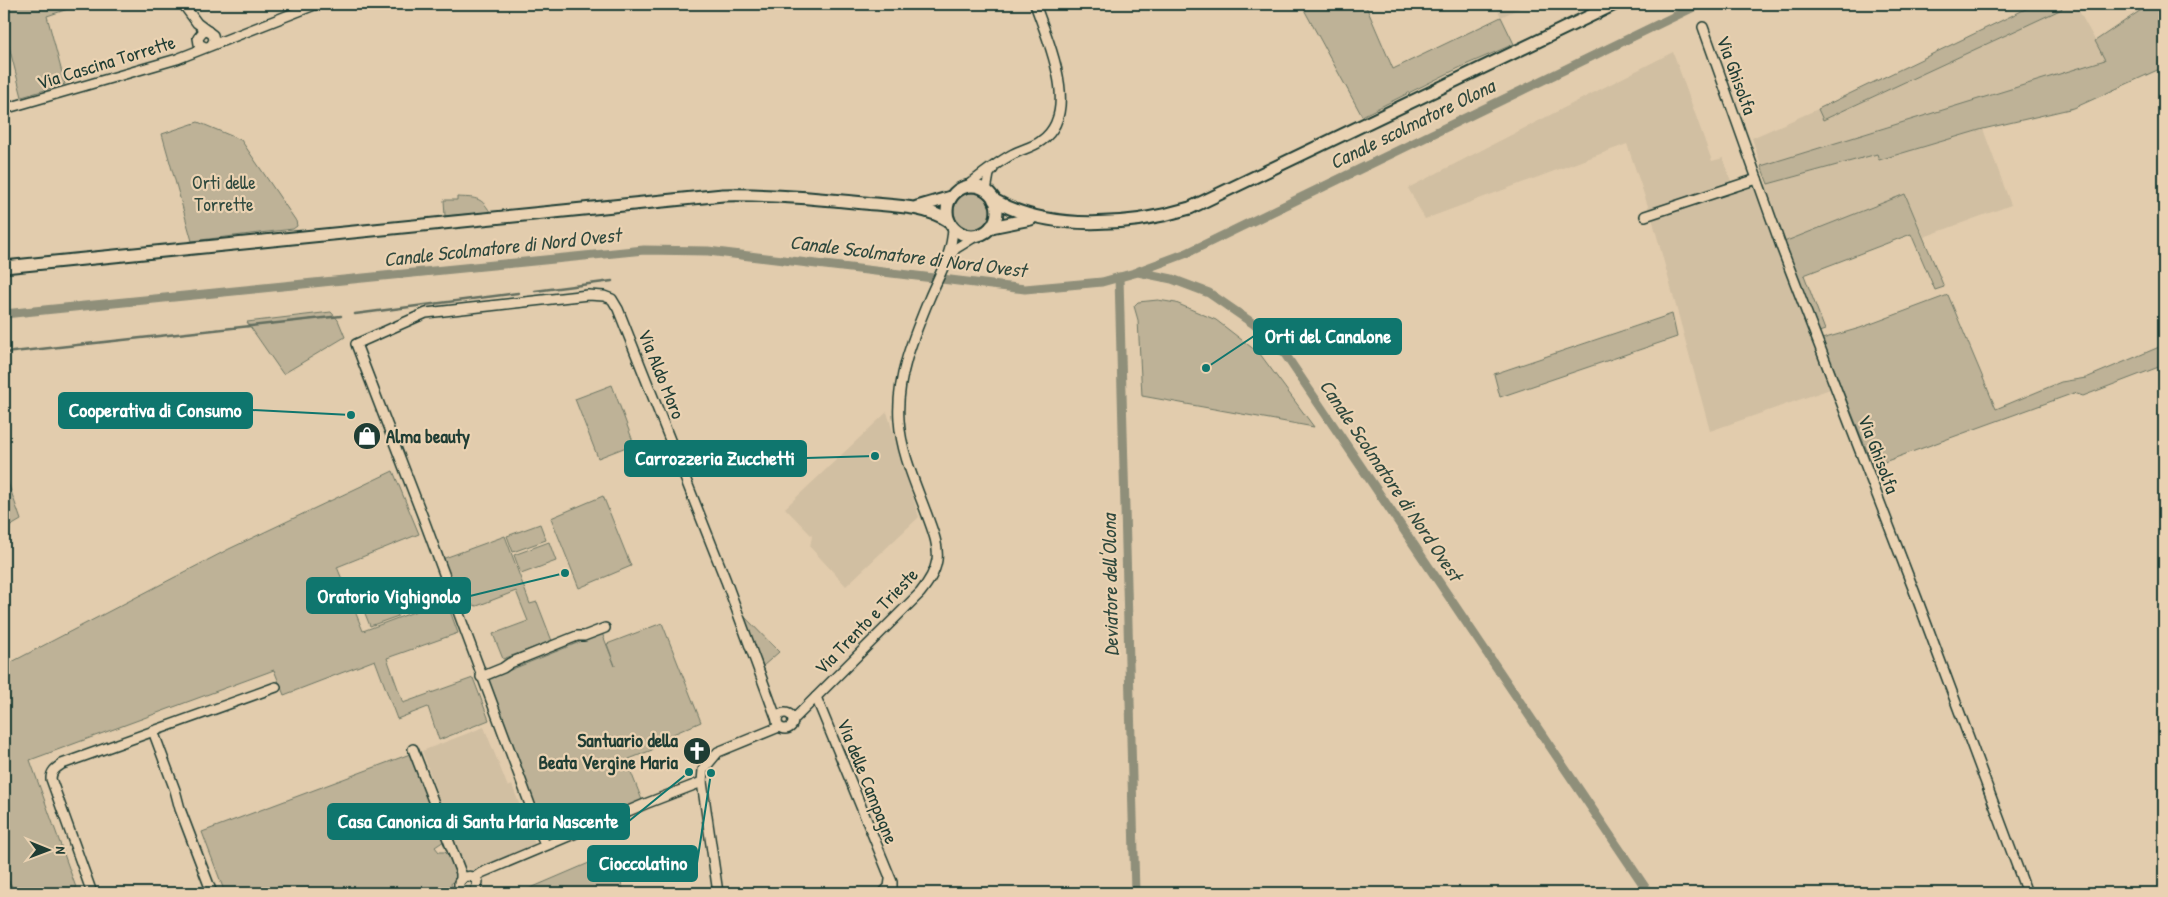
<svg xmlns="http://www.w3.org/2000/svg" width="2168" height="897" font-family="'Patrick Hand',sans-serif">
  <rect width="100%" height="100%" fill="#e2ccad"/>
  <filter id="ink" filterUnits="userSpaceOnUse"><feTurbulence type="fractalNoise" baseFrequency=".02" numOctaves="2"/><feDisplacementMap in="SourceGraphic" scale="10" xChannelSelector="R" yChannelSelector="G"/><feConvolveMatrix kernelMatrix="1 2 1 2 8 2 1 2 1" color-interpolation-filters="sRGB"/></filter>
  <g filter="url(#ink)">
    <g fill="#d1bfa2">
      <path d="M1495 4H1528L1501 17Z"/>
      <path d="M2072 4H2075L2106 60 1761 166 1752 138 1818 109 1823 120Z"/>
      <path d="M1673 52 1712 161 1723 158 1732 184 1752 177 1757 187 1877 154 1879 160 1983 129 2011 205 1924 237 1904 194 1785 242 1839 386 1710 431 1652 218 1627 144 1425 219 1408 188Z"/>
      <path d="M887 412 919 517 846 586 810 547 812 536 785 508Z"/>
      <path d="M484 727 508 787 512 785 535 845 474 870 465 868 461 860 422 751Z"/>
    </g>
    <g fill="#beb297" stroke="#6e7866">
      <path d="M4 4H83L47 16 65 84 22 97 4 27Z"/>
      <path d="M1301 4H1365L1393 69 1501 17 1514 44 1463 66 1362 116Z"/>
      <path d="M2036 4H2060L2062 9 1823 120 1818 109Z"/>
      <path d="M2150 4H2164V67L2074 108 1983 129 1879 160 1877 154 1768 184 1761 166 2105 60 2095 41Z"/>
      <path d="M198 122 241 140 296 221 297 226 293 229 192 241 162 134Z"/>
      <circle cx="972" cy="211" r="18"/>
      <path d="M1905 194 1944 287 1935 290 1911 234 1804 275 1825 330 1819 332 1784 242Z"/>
      <path d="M457 197C474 198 481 196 490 212L445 216 444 200H457Z"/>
      <path d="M1948 295 1996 409 2061 382 2086 378 2164 345V365L2083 396 2074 393 1873 466 1822 339 1860 328Z"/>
      <path d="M1158 300 1176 303 1216 320 1260 354 1314 427 1142 396 1138 320 1134 306 1138 302Z"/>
      <path d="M331 312 338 320 345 337 283 374 247 322Z"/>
      <path d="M1672 314 1677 337 1500 397 1494 374Z"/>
      <path d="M612 385 634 444 598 458 575 399Z"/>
      <path d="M4 471 21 520 4 530Z"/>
      <path d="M393 471 419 534 337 567 363 631 446 600 458 633 387 658 403 703 473 678 489 720 439 740 428 707 397 719 375 660 284 695 274 670 30 760 78 893H16L4 873V666L229 549Z"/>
      <path d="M603 496 631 566 579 588 551 518Z"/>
      <path d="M540 524 546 540 513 552 507 536Z"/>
      <path d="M505 536 530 604 537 602 552 641 503 659 493 634 528 621 516 591 477 606 459 602 442 559Z"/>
      <path d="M549 542 556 561 521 574 514 555Z"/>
      <path d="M393 600 398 616 370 626 364 611Z"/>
      <path d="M742 614 779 652 763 666Z"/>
      <path d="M662 623 701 722 650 744 652 750 629 759 627 762 642 800 551 839 546 836 488 679 602 633 615 666 607 644Z"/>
      <path d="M410 754 444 841 435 847 439 852H445L449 856 457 876 451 884 455 893H225L202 832Z"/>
      <path d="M610 854 625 893H519Z"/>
      <path d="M4 874 15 893H4Z"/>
    </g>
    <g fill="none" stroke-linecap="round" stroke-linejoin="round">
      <g stroke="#626e5e" stroke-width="2.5">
        <path d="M535 291 612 281"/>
        <path d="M355 314 518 293"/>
        <path d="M4 353 341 316"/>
      </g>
      <g stroke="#8f8f7a" stroke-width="9">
        <path d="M1139 271 1187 253 1700 4"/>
        <path d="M1119 277 1135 893"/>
        <path d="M4 314 644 250 708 251 1025 289 1102 282 1138 272 1172 279 1209 293 1261 329 1285 354 1649 893"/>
      </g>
      <defs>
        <g id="minor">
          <path d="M183 4 197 23 213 35 214 40 212 44"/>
          <path d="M1703 27 1782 249 1918 601 2027 893"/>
          <path d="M205 47 199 44 198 38 203 32 208 31"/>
          <path d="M4 109 177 59 317 4"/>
          <path d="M966 187C981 175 996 163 1013 154 1023 149 1033 147 1041 141 1082 113 1047 39 1035 4"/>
          <path d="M986 191 989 174 993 169"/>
          <path d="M1645 216 1757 179"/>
          <path d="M951 256 955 249 976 236"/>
          <path d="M481 677 503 668 510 663 577 636H584L605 628"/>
          <path d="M816 697 892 882V893"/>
          <circle cx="785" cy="721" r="8"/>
          <path d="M793 720 920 593C928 583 935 573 937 560 939 545 932 529 927 515 916 485 901 453 899 420 896 378 913 338 929 299 939 275 952 255 953 228"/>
          <path d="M153 731 175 790 180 809 212 893"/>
          <path d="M413 749 461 873V880"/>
          <path d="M545 845 424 520 356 344 426 313 588 295 604 296 612 299 618 309 726 581 777 720"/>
          <path d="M474 878 481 873 645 804 702 782"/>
          <path d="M92 893 51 779C51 771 56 768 62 764L276 687"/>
          <path d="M462 893 459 890V882C464 875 473 874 478 882L475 893"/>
          <path d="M718 893 702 782 703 770 718 752 779 727"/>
          <path d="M883 893 889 887 890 880"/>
        </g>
        <g id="major">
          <circle cx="972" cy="211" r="25"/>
          <path d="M994 200C1049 232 1131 226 1190 208L1615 4"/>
          <path d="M917 207 951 197"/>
          <path d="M991 227 1031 219"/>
          <path d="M4 267 723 195C770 194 817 198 864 203 892 206 924 205 949 221"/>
        </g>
      </defs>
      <use href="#minor" stroke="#1f3d34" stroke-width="12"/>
      <use href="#major" stroke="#1f3d34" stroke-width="15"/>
      <use href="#minor" stroke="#ead2b2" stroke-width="9"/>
      <use href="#major" stroke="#ead2b2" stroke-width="11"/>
    </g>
  </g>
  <defs>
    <symbol id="shop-disc" viewBox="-11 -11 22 22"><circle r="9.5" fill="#1f3d34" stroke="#ead2b2"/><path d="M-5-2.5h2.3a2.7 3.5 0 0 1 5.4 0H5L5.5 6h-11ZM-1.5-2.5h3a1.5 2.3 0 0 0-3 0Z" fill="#fff"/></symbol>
    <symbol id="church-disc" viewBox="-11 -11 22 22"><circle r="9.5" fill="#1f3d34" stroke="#ead2b2"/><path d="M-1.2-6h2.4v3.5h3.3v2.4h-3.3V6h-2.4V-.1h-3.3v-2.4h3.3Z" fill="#fff"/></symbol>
  </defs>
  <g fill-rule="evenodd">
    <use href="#shop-disc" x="351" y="420" width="32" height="32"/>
    <use href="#church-disc" x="681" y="735" width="32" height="32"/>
  </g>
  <g text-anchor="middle" stroke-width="4.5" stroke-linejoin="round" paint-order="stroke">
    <g font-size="19" fill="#1f3d34" stroke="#ead2b2">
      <text transform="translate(106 62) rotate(-17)" y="7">Via Cascina Torrette</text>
      <text transform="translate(1737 75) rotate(70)" y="7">Via Ghisolfa</text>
      <text transform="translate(662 374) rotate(68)" y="7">Via Aldo Moro</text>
      <text transform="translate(1879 454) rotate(69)" y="7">Via Ghisolfa</text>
      <text transform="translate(866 621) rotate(-46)" y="7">Via Trento e Trieste</text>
      <text transform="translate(868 781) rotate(68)" y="7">Via delle Campagne</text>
    </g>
    <g font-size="19" fill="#2f493e" stroke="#ead2b2">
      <text x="224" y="189">Orti delle<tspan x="224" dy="22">Torrette</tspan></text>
    </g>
    <g font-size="19" font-weight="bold" fill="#1f3d34" stroke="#ead2b2" text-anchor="start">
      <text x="386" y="443">Alma beauty</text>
      <text x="678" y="747" text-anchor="end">Santuario della<tspan x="678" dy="22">Beata Vergine Maria</tspan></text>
    </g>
    <g font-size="20" font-style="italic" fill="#30493e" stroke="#ead2b2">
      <text transform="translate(1412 124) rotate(-26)" y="7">Canale scolmatore Olona</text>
      <text transform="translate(502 247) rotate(-6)" y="7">Canale Scolmatore di Nord Ovest</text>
      <text transform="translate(908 256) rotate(7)" y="7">Canale Scolmatore di Nord Ovest</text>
      <text transform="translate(1391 480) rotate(56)" y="7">Canale Scolmatore di Nord Ovest</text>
      <text transform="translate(1110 585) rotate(-91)" y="7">Deviatore dell'Olona</text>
    </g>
  </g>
  <path fill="none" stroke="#0f766e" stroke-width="2" d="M1206 368L1254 336M351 415L252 410M875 456L806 458M565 573L470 596M689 772L629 821M711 773L697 863"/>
  <g fill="#0f766e" stroke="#ead2b2" stroke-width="2">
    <circle cx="1206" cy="368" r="5"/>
    <circle cx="351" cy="415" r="5"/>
    <circle cx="875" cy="456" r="5"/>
    <circle cx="565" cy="573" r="5"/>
    <circle cx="689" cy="772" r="5"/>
    <circle cx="711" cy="773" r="5"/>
  </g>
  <g fill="#0f766e" stroke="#0f766e" stroke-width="2">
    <rect x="1254" y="319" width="147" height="35" rx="5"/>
    <rect x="59" y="393" width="193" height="35" rx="5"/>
    <rect x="625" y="441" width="181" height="35" rx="5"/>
    <rect x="307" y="578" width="163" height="35" rx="5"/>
    <rect x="328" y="804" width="301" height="35" rx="5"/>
    <rect x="588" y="846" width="109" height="35" rx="5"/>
  </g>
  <g font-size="20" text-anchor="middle" font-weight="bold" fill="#fff">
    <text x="1328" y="343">Orti del Canalone</text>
    <text x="155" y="417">Cooperativa di Consumo</text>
    <text x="715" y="465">Carrozzeria Zucchetti</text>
    <text x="389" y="603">Oratorio Vighignolo</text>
    <text x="478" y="828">Casa Canonica di Santa Maria Nascente</text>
    <text x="643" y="870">Cioccolatino</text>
  </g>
  <rect width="2168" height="897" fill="none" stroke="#ead2b2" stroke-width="20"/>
  <rect x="10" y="10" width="2148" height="877" fill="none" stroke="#1f3d34" stroke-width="2" filter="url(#ink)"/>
  <g transform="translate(48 850) rotate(91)" stroke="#ead2b2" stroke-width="4" paint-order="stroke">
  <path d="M0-4L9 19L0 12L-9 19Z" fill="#1f3d34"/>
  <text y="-8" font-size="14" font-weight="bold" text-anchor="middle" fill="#1f3d34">N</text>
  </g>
</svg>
